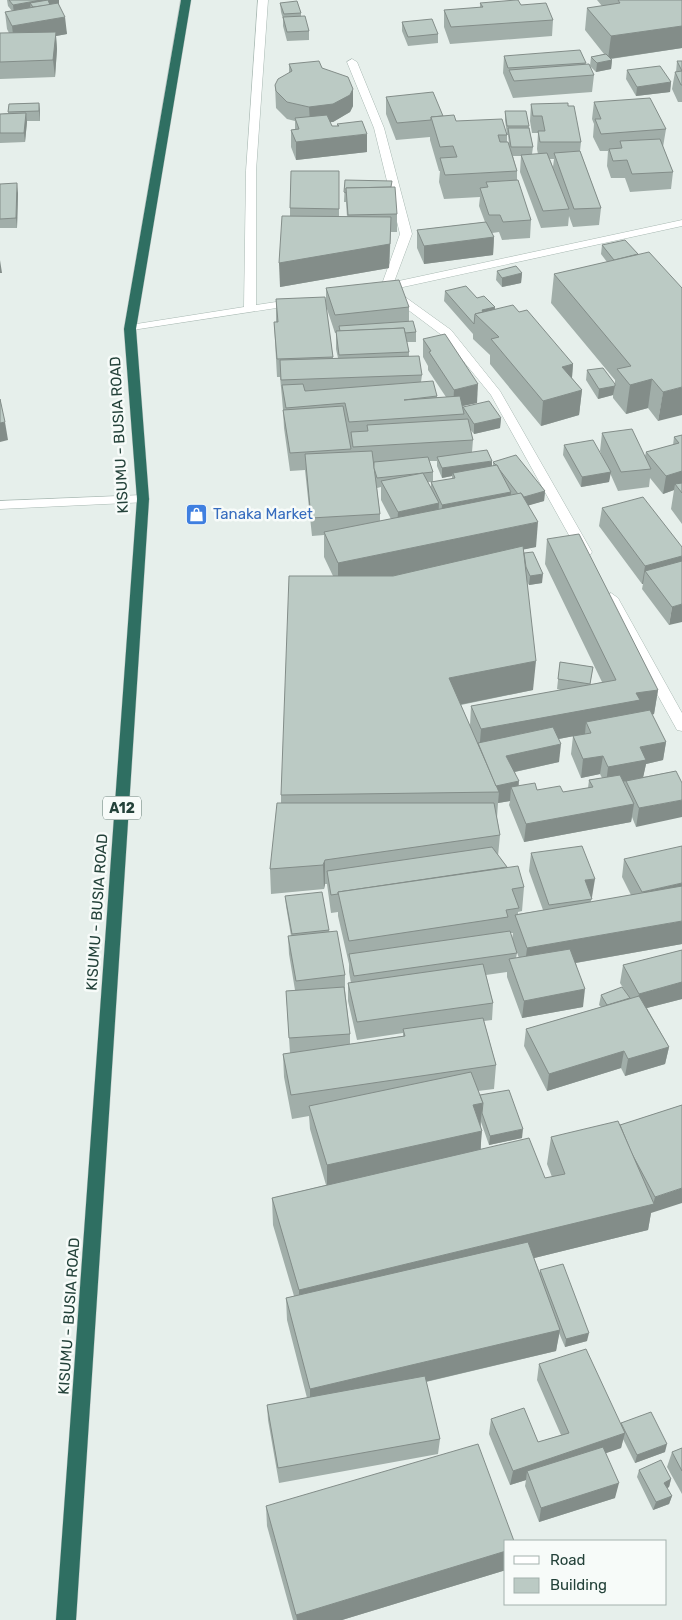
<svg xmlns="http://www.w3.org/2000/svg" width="682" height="1620" font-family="Rubik,sans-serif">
  <rect width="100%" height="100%" fill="#e6efeb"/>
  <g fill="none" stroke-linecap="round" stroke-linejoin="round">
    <defs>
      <g id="street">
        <path d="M258 0H268L256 171V305L296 299 302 302 296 305 126 331V327L130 325 244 307 246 171Z"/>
        <path d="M352 59 357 62 384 128 412 234 394 282 682 220V226L394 289 451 330 500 391 592 552 590 555H580L491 395 443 336 383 291 375 288 382 284 400 234 374 128 347 62Z"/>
        <path d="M143 495 148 496 149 499 148 502 0 509V501Z"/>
        <path d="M611 593 618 598 682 713V731L677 730 604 598Z"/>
      </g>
      <path id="highway" d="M181 0H191L136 329 149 499 76 1620H56L137 499 124 329Z"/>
    </defs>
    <use href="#street" stroke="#a8b8b2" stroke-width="1"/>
    <use href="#highway" stroke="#c2cac8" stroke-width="1"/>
    <use href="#street" fill="#fff" fill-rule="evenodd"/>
    <use href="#highway" fill="#2f6f62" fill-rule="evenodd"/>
  </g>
  <g fill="#a1aea9" fill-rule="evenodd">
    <path d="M7 0H59V6L67 34 56 36 57 49 55 77 0 79V33H9L7 29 5 12 12 11 8 6Z"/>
    <path d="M597 0H682V48L611 59 612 60 611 69 596 72 590 66 591 57 604 54 585 30 587 8 602 6Z"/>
    <path d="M280 3 301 13V16L309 31V40L287 41 283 26V19L281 12Z"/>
    <path d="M480 3 521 5 553 20 552 36 450 44 444 27V10L480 8Z"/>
    <path d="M402 22 438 34V43L408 46 402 31Z"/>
    <path d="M504 56 586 63 585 65 594 75 592 92 513 98 503 73Z"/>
    <path d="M677 61H682V102H678L672 89 675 72H676Z"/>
    <path d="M289 64 322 68 353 106 350 112 333 122H330L332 126H337V124L367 152 296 160 291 147V130L295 129V121L287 119 276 108 275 85 289 73Z"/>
    <path d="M627 70 671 82 670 92 636 96 626 79Z"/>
    <path d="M386 97 443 116 456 121 507 134 505 120V111L529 126 533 147 532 154H538L537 149 538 133H532L530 121 531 104 581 142 580 151 601 208 599 225 573 227 569 216 568 226 541 228 520 172 521 156H513L517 171V180L531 220 530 238 502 240 499 232 492 233 494 237 493 255 424 264 417 248V230L485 222 479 206 480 197 444 199 439 182 440 171H439L430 140V137L396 140 386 114ZM507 135H508L509 144 507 142ZM550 159H554L553 167Z"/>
    <path d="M594 102 666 129 663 147 673 172 671 189 630 192 625 178H611L607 166 608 151H600L593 137 594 124 592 119Z"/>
    <path d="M39 103 40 112V121H27L25 142 0 143V114L8 113 9 104Z"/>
    <path d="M339 171V217H347L346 202H344L345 180 391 187 397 214V232H391L389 268 280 287 290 216V208Z"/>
    <path d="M0 184 18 193 17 228H0Z"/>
    <path d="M602 245 638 254 682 288 658 421 648 408 626 414 613 398V395L598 399 586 380 587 370 615 384V380L551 303 554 274 607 262 601 254Z"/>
    <path d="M497 271 522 273 521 283 502 287 496 280Z"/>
    <path d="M326 288 409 307V322L416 332V342H407L409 352V356L422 375 421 382 437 396V397H446L428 370V366L423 357V339L477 403 462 406 463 409V407L501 418 500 428 474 434 470 429 473 440 472 452 492 466H493V462L545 491 544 501 528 505 536 547 524 549V553L542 583 529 585 527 582 533 690 461 705 470 726 471 706 561 690 557 689 560 662 593 667 590 685 602 682 545 564 547 539 658 690 654 714 652 715 666 742 663 760 646 764 643 777 676 771 636 827 632 817 631 822 524 842 509 805 510 801 498 803 497 818 500 835 498 856 507 867 524 887 522 911 518 912V914L543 910 529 871 531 853 592 897H591V902L631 895 622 877 624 859 682 944 576 963 583 1007 522 1018 507 977V972L486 975 493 1003 492 1020 484 1021 496 1065 494 1089 478 1091 480 1095 522 1138 489 1145 481 1122V1149L545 1178 552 1177 547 1164 551 1137 620 1125 682 1105 651 1213 648 1230 534 1258 540 1273V1270L587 1341 565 1347 559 1333 556 1351 426 1382 440 1439 438 1454 279 1483 268 1420 267 1405 307 1398 287 1320 286 1298 294 1296 273 1225 272 1198 326 1185 310 1129 309 1116 292 1119 284 1077 283 1054 290 1053 286 991 295 990 289 954 288 936H291L286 906 285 896 329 930 345 975V990L350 1034V1044L403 1036V1033L357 1040 348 1001V983H351L349 972V964L338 916V912L331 913 327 884H325L324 889 271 894 270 869 281 803V795L333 576 324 557V535L312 536 305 470 290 471 284 428 283 410 282 398 280 377H277L274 322H276V299L326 306ZM326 306 335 333H336V349L338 358H333ZM429 461H437V466L442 478 452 476V479L431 482V487L428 482H433V472ZM381 487V500L391 519 380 521V514L377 488ZM573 736 571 754 581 778 600 774 602 778 589 780 588 788 563 792 537 790 519 786 515 772 559 762V739ZM510 933H513L512 939 519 958H516L517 953Z"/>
    <path d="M445 291 477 298 495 307V309L519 312 573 364 572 378 582 390 579 415 541 426 490 364V355L473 339V334L444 301Z"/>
    <path d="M602 433 645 456 646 452 673 445 674 437 682 435V524L671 509 674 490 663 494 650 478 649 487 618 491 610 473 609 482 581 487 563 455 564 445 605 463 600 451Z"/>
    <path d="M602 508 682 547 669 625 642 589 643 584H642L599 526Z"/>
    <path d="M682 950V999L647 1008 669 1047 665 1064 625 1076 621 1068 547 1091 524 1046 526 1029 601 1007 599 1005 601 995 625 991 620 983 623 965Z"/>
    <path d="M539 1364 621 1425V1423L665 1452 635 1463 623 1439 621 1448 606 1453 615 1498 539 1522 525 1486 526 1480 510 1485 489 1434 491 1419 538 1442 561 1435 537 1380Z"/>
    <path d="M682 1448V1494L667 1467 672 1452Z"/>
    <path d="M639 1470 671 1479 669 1487 667 1488 672 1496 669 1504 653 1510 637 1477Z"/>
    <path d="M266 1506 506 1541V1570L342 1620H293L267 1526Z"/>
  </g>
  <g fill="#838d89">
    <path d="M41 0H59V5L34 10 30 3 31 11 14 14 13 5Z"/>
    <path d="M65 17 67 34 56 36 57 49 55 77 53 60 14 43 12 26Z"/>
    <path d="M682 26V48L608 59 611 36Z"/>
    <path d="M612 60 611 69 596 72 597 63Z"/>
    <path d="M671 82 670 92 636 96 637 87Z"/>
    <path d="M353 89V106L350 112 333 122 310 124 309 107Z"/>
    <path d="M39 103 40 112V121L39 111Z"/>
    <path d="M26 113 27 122 25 142 24 133Z"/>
    <path d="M367 134V152L296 160V142Z"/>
    <path d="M17 183 18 193 17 228 16 218Z"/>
    <path d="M391 217 389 268 280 287 279 263Z"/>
    <path d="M494 237 493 255 424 264V246Z"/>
    <path d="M0 260 2 273H0Z"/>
    <path d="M522 273 521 283 502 287V278Z"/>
    <path d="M495 307 494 316 481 320 482 310Z"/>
    <path d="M573 364 571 389 562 367Z"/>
    <path d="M652 379 648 408 626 414 630 385Z"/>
    <path d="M478 384 477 403 453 408 454 390Z"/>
    <path d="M615 386 613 395 598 399 599 389Z"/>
    <path d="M682 387V415L658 421 663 392Z"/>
    <path d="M582 390 579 415 541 426 543 401Z"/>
    <path d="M501 418 500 428 474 434V424Z"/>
    <path d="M5 422 8 440 0 442V423Z"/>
    <path d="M492 461V471L453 473 452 476 442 478V468Z"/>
    <path d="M682 471V488L675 484 674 490 663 494 666 476Z"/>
    <path d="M611 472 609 482 581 487 582 477Z"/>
    <path d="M545 491 544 501 520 508 521 498Z"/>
    <path d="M511 492 510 511 441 523 442 505Z"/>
    <path d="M439 503 438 522 397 530 398 512Z"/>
    <path d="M538 522 536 547 338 587V563Z"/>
    <path d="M682 556V573L645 571 643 584H642L645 566Z"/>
    <path d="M543 574 542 583 529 585 530 576Z"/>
    <path d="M682 604V622L669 625 672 607Z"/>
    <path d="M536 661 533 690 448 707 449 678Z"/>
    <path d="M658 690 654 714 637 717 586 722 585 734 479 754 481 729 636 693Z"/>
    <path d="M666 742 663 760 646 764 643 778 606 785 608 767 640 747Z"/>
    <path d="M561 744 559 762 505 774 506 756Z"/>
    <path d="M603 756 600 774 581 778 583 759Z"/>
    <path d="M519 781 517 799 511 787 510 801 498 803 499 792 494 786Z"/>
    <path d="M682 800V817L636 827 639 808Z"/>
    <path d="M634 804 631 822 524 842 526 824Z"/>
    <path d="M325 860V884L324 889 323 865Z"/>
    <path d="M595 879 592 897 582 898 585 880Z"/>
    <path d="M682 883V901L642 892Z"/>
    <path d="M682 921V944L524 972 527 948Z"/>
    <path d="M682 982V999L635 1011 639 994Z"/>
    <path d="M585 989 583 1007 522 1018 524 1001Z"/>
    <path d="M669 1047 665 1064 625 1076 628 1059Z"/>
    <path d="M624 1051 621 1068 547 1091 549 1074Z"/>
    <path d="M483 1103 480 1126 473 1105Z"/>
    <path d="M523 1129 522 1138 489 1145 490 1136Z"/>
    <path d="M482 1131 480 1154 327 1188V1165Z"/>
    <path d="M682 1188V1203L651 1213 648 1230 299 1316V1290L653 1204 655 1197Z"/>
    <path d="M560 1330 556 1351 310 1409V1389Z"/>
    <path d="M589 1333 587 1341 565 1347 566 1339Z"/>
    <path d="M625 1433 621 1448 530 1479 527 1471 526 1480 510 1485 513 1471Z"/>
    <path d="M667 1444 665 1452 635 1463 637 1455Z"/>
    <path d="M671 1479 669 1487 662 1491 664 1483Z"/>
    <path d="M619 1483 615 1498 539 1522 541 1508Z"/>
    <path d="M672 1496 669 1504 653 1510 656 1502Z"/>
    <path d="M506 1551V1570L342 1620H297L296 1615Z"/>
  </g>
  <g fill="#bbcac4" stroke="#838d89">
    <path d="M9 0H41L13 5Z"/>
    <path d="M48 0 50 5 33 7 30 3Z"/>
    <path d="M516 0H518L521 5 546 3 553 20 451 27 444 10 483 7 480 3Z"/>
    <path d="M618 0H682V26L611 36 587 8 620 3Z"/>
    <path d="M297 1 301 13 284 14 280 3Z"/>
    <path d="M58 3 65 17 12 26 5 12Z"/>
    <path d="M305 16 309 31 287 32 283 17Z"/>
    <path d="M432 19 438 34 408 37 402 22Z"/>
    <path d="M56 32 53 60 0 62V33Z"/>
    <path d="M580 50 586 63 508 68 504 56Z"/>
    <path d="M606 54 612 60 597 63 591 57Z"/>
    <path d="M319 61 322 68 348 77 353 89 350 95 333 104 309 107 287 102 276 91 275 85 278 79 292 71 289 64Z"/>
    <path d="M677 61H682V85H681L675 72 682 71Z"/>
    <path d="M589 64 594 75 514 81 509 70Z"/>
    <path d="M660 66 671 82 637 87 627 70Z"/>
    <path d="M433 92 443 116 431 117V120L397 123 386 97Z"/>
    <path d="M650 98 666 129 601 134 595 119H601L594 102Z"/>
    <path d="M39 103V111L8 112 9 104Z"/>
    <path d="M568 103V106H574L581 142H540L538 131H545L542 116H533L531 104Z"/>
    <path d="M505 111H526L529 126H507Z"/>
    <path d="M26 113 24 133H0V114Z"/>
    <path d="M327 115 332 126H339L337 124 362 121 367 134 296 142 291 130 299 129 295 118Z"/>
    <path d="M454 115 456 121 502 119 507 135H498L500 142H508L517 171 445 175 440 158 457 157 453 146 440 147 431 117Z"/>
    <path d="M508 128H529L533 147H511Z"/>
    <path d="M660 139 673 172 632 174 627 160 613 161 609 149 622 148 620 141Z"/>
    <path d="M580 151 601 208 574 209 554 153Z"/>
    <path d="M547 153 569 209 543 211 521 155Z"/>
    <path d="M291 171H339V209L290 208Z"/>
    <path d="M345 180 392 181 391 187 346 188V193L344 192Z"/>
    <path d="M518 180 531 220 503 222 500 215H489L480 188 488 187 486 182Z"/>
    <path d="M17 183 16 218 0 219V184Z"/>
    <path d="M395 187 397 214 348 215 346 188Z"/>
    <path d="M282 216 391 217 390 244 279 263Z"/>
    <path d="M486 222 494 237 424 246 417 230Z"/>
    <path d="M625 240 638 254 614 260 602 245Z"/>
    <path d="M649 252 682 288V387L663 392 652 379 630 385 617 369 631 366 554 274Z"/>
    <path d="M516 266 522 273 502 278 497 271Z"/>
    <path d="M399 280 409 307 335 315 326 288Z"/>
    <path d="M466 286 477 298 484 296 495 307 482 310 483 312 475 314 474 324 445 291Z"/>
    <path d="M325 297 333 357 277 359 274 322H278L276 299Z"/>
    <path d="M513 305 519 312 527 310 573 364 562 367 582 390 543 401 491 339 499 337 475 314Z"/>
    <path d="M413 321 416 332 405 333 404 328 340 331 339 326Z"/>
    <path d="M404 328 409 352 339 355 336 331Z"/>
    <path d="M445 334 478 384 454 390 429 352 431 351 423 339Z"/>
    <path d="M419 356 422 375 281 380 280 360Z"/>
    <path d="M603 368 615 384V386L599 389 587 370Z"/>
    <path d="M433 381 437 396 404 400 460 396 464 414 349 422 345 403 286 408 282 385 303 384 305 391Z"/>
    <path d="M0 399 5 422 0 423Z"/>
    <path d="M489 401 501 418 474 424 463 407Z"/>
    <path d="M343 406 351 449 290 453 283 410Z"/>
    <path d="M468 419 473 440 353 447 351 432 368 431 367 425Z"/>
    <path d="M632 429 651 469 621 472 602 433Z"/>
    <path d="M682 435V471L666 476 646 452 679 443 674 437Z"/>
    <path d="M593 440 611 472 582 477 564 445Z"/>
    <path d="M487 450 492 461 442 468 437 457Z"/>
    <path d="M372 451 380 514 311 518 305 454Z"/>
    <path d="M516 455 545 491 524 497 521 493 518 494 499 469 497 465H496L493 462Z"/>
    <path d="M428 457 433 472 377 478 374 468V462Z"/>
    <path d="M497 465 511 492 442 505 431 482 455 478 453 473Z"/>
    <path d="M423 473 439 503 398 512 381 481Z"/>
    <path d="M682 483V493L675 484Z"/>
    <path d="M521 493 538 522 338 563 324 532Z"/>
    <path d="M643 497 682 547V556L645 566 602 508Z"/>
    <path d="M579 534 658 690 636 693 640 700 481 729 471 706 616 680 547 539Z"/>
    <path d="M523 546 536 661 449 678 499 792 281 795 289 576H393Z"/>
    <path d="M533 552 543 574 530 576 526 567 524 553Z"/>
    <path d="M682 561V604L672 607 645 571Z"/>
    <path d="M560 662 593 667 590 684 558 679Z"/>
    <path d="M650 710 666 742 640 747 646 760 608 767 603 756 583 759 573 736 591 733 586 722Z"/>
    <path d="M553 727 561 744 506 756 519 781 496 786 478 743Z"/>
    <path d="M676 771 682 783V800L639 808 626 781Z"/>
    <path d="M620 775 634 804 526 824 511 787 535 783 537 790 560 786 563 792 593 787 589 780Z"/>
    <path d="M277 803H494L500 835 325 860 323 865 270 869Z"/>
    <path d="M582 846 595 879 585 880 592 899 549 905 531 853Z"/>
    <path d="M682 846V883L642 892 624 859Z"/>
    <path d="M492 847 507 867 338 892V894L331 895 327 871Z"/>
    <path d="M518 866 524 887 512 889 519 908 506 910 508 917 349 941 338 892Z"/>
    <path d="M682 886V921L527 948 515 915Z"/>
    <path d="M322 892 329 930 292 934 285 896Z"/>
    <path d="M337 931 345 975 296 981 288 936Z"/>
    <path d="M510 931 517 953 354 976 349 954Z"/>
    <path d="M570 949 585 989 524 1001 509 959Z"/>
    <path d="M682 950V982L639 994 623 965Z"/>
    <path d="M483 964 493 1003 357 1022 348 983Z"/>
    <path d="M344 987 350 1034 289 1038 286 991Z"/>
    <path d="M622 987 630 998 607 1005 601 995Z"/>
    <path d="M639 996 669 1047 628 1059 624 1051 549 1074 526 1029Z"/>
    <path d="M483 1018 496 1065 291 1095 283 1054 405 1036 403 1029Z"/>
    <path d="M471 1072 483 1103 473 1105 482 1131 327 1165 309 1106Z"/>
    <path d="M509 1090 523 1129 490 1136 482 1113 483 1103 480 1095Z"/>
    <path d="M682 1105V1188L655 1197 631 1152 620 1125Z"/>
    <path d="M618 1121 654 1204 299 1290 272 1198 529 1138 545 1178 565 1174 551 1137Z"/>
    <path d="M528 1242 560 1330 310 1389 286 1298Z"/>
    <path d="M563 1264 589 1333 566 1339 540 1270Z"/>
    <path d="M586 1349 625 1433 513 1471 491 1419 524 1408 538 1442 569 1433 539 1364Z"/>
    <path d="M425 1376 440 1439 278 1468 267 1405Z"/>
    <path d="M651 1412 667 1444 637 1455 621 1423Z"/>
    <path d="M478 1444 514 1541H506V1551L296 1615 266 1506Z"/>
    <path d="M603 1447 619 1483 541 1508 527 1471Z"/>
    <path d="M682 1448V1471L672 1452Z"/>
    <path d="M661 1460 671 1479 664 1483 672 1496 656 1502 639 1470Z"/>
  </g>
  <defs>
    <symbol id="shop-square" viewBox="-11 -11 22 22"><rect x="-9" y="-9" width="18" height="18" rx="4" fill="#3f7fe0" stroke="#f7fbf9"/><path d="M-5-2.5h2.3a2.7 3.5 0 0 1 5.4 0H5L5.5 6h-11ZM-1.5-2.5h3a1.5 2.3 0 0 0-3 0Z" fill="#fff"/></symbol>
  </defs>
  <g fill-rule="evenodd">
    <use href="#shop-square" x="184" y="502" width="25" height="25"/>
  </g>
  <g text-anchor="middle" stroke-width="5" stroke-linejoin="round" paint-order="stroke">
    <rect fill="#f7fbf9" stroke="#637a73" stroke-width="1" x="103" y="796.5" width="38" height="23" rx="4"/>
    <g font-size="14" font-weight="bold" fill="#24423a">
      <text x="122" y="813">A12</text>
    </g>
    <g font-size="15" fill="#24423a" stroke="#f7fbf9">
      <text transform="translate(119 435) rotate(-93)" y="5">KISUMU - BUSIA ROAD</text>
      <text transform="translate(97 912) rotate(-86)" y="5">KISUMU - BUSIA ROAD</text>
      <text transform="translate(69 1316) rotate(-86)" y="5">KISUMU - BUSIA ROAD</text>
    </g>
    <g font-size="15" fill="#366cbe" stroke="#f7fbf9" text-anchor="start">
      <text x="213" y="519">Tanaka Market</text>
    </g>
  </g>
  <rect x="504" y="1540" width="162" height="65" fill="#f7fbf9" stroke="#a3b1ad"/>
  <rect x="514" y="1556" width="25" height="8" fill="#ffffff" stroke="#a3b1ad"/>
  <text x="550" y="1565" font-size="15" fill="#24423a">Road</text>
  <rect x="514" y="1578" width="25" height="15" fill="#bbcac4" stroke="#a3b1ad"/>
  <text x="550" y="1590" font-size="15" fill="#24423a">Building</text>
</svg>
